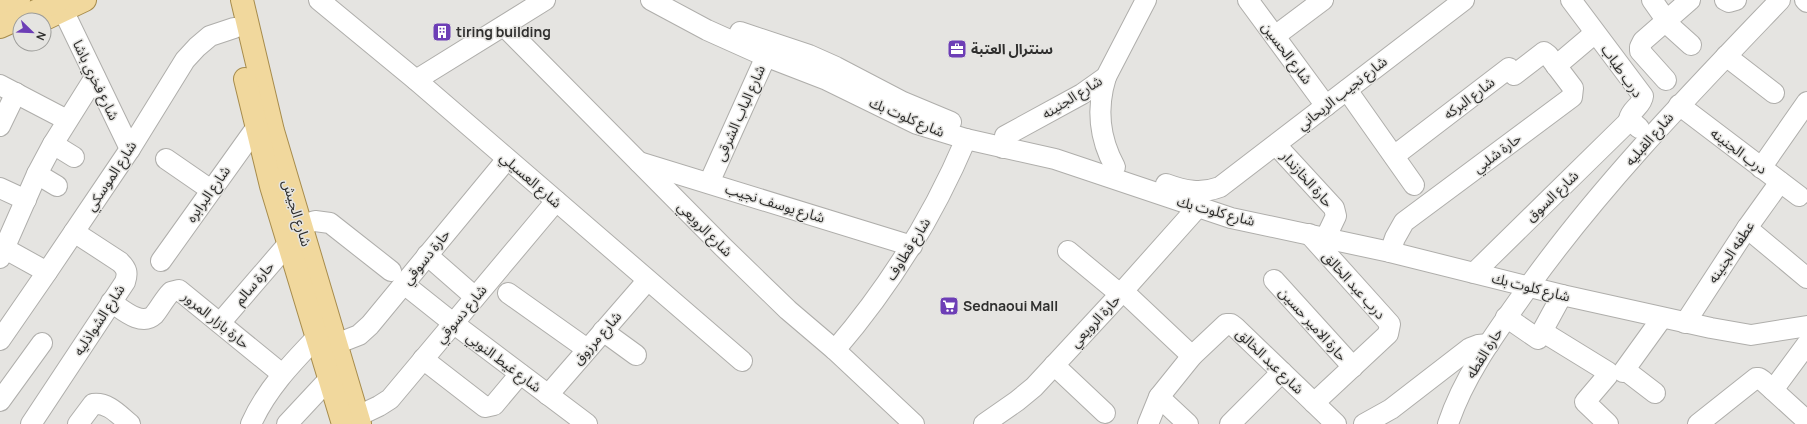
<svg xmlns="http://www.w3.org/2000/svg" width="1807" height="424" font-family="Manrope,'Noto Sans Arabic',sans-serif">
  <rect width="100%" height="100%" fill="#e5e4e1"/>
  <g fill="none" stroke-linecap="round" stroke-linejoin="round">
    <defs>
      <g id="minor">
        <path d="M319 0 416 80 742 361"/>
        <path d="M651 0 707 30 765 56 827 80 917 124 966 139 1055 159 1231 218 1390 252 1562 295 1711 328 1751 335 1807 326"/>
        <path d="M1248 0 1326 106"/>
        <path d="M1571 0 1643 96C1642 106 1631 109 1629 119L1639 128"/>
        <path d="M1652 0 1671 27 1691 45"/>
        <path d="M1725 0 1729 2 1736 0"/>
        <path d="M1805 0 1807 2"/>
        <path d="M63 10 130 149"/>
        <path d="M504 26 723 247 788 310 835 350 914 424"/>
        <path d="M740 32 809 55 836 67 903 102 951 122"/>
        <path d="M1275 36 1323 0"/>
        <path d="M1726 56 1774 93"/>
        <path d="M1556 66 1595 33"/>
        <path d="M1106 77C1096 109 1099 138 1115 167"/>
        <path d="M416 80 545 0"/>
        <path d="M1666 80 1640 51V47L1643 41 1690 0"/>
        <path d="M0 85 67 120"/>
        <path d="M1347 90 1414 185"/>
        <path d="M1679 105 1799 196"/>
        <path d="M0 126 16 93"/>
        <path d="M53 144 74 157"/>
        <path d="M1276 145 1334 208 1336 216 1326 237"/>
        <path d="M1003 148 1005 136 1082 94 1106 77 1146 0"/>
        <path d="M166 159 211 190"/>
        <path d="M639 162 912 246"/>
        <path d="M1761 168 1807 102"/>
        <path d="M37 174 57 186"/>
        <path d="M709 183 771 45"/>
        <path d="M1166 184C1185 191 1201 194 1220 187L1464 0"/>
        <path d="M0 188 26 200"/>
        <path d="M301 225 315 221 330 223 391 271"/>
        <path d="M1747 228 1807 278"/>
        <path d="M1309 234 1390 324 1388 334 1314 403"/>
        <path d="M0 246 47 272"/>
        <path d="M1068 251 1120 294"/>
        <path d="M1390 252 1395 238 1404 222 1572 97 1573 88 1548 55 1544 52 1514 75 1509 68 1394 156"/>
        <path d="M427 255 475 297"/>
        <path d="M0 258 37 174 53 144 95 77"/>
        <path d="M161 261 256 128"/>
        <path d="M1474 273 1630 120"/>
        <path d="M1274 280 1353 367"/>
        <path d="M404 284 453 323 587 424"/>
        <path d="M1123 291 1192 356"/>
        <path d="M508 293 587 349"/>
        <path d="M111 302C122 309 141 327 154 315 160 308 164 299 171 292L179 290 282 374"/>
        <path d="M1506 317 1538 339 1562 295"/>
        <path d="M220 323 288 244"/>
        <path d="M1685 323 1747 228 1780 182"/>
        <path d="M603 331 636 355"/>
        <path d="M1543 332 1608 372V375L1585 402 1608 424"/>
        <path d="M0 340 47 272 130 149 185 60 197 47 210 36 234 28"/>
        <path d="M336 344 359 335 370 325 507 159"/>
        <path d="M835 350C890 286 933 217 966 139"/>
        <path d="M423 359 485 407 494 405 520 374"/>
        <path d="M1054 365 1105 413"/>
        <path d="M1625 370 1655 393"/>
        <path d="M1623 372 1662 318"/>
        <path d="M1773 390 1807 344"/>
        <path d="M548 395 647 281"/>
        <path d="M1159 397 1188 424"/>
        <path d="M0 401 42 343"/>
        <path d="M358 416 379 406 390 399 556 201"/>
        <path d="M31 424 125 282C128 273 127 269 120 262L74 232"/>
        <path d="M78 424 93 404C108 402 119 415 130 424"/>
        <path d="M251 424C266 390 291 364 316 338"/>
        <path d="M287 424 329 379"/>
        <path d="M984 424 1017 401 1034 387 1123 291 1197 208"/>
        <path d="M1148 424 1159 397 1192 356 1226 324H1231L1235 327 1336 424"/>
        <path d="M1230 424 1282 372"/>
        <path d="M1364 424 1391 409 1470 348 1478 345 1489 344"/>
        <path d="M1448 424C1465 373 1498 330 1529 286 1603 183 1692 92 1780 0"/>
        <path d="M1698 424 1756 378H1759L1762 380 1807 421"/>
      </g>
      <g id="major">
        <path d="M242 0 273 131 360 424"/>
        <path d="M0 9 19 0"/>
        <path d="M47 18 85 0"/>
        <path d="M0 27 60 0"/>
        <path d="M245 79 271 186 343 424"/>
      </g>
    </defs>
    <use href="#minor" stroke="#afaeab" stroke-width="22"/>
    <use href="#major" stroke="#a78c4c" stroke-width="24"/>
    <use href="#minor" stroke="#fff" stroke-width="20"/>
    <use href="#major" stroke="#f1d89d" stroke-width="22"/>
  </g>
  <defs>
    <symbol id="building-square" viewBox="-11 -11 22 22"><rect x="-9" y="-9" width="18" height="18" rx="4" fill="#6d3eb6" stroke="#e5e4e1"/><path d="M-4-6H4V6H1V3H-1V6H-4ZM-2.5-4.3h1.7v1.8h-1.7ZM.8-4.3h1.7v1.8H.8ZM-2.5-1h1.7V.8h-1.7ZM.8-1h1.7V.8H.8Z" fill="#fff"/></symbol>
    <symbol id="office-square" viewBox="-11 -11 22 22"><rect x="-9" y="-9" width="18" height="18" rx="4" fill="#6d3eb6" stroke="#e5e4e1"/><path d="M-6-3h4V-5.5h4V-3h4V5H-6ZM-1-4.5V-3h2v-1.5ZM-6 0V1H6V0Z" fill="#fff"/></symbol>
    <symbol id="supermarket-square" viewBox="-11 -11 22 22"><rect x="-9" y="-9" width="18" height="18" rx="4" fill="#6d3eb6" stroke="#e5e4e1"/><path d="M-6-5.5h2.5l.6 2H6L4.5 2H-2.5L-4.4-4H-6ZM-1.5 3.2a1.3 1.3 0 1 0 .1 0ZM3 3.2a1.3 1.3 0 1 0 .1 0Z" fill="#fff"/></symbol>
  </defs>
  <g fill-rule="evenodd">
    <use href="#building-square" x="431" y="21" width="22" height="22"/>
    <use href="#office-square" x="946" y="38" width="22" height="22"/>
    <use href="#supermarket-square" x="938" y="295" width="22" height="22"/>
  </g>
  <g text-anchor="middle" stroke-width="3" stroke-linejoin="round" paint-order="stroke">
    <g font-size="14" font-weight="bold" fill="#2f2f2e" stroke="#e5e4e1" text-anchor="start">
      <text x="456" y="37">tiring building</text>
      <text x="971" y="54">سنترال العتبة</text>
      <text x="963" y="311">Sednaoui Mall</text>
    </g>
    <g font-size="14" fill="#2f2f2e" stroke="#e5e4e1">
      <text transform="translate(1287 53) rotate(53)" y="5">شارع الحسين</text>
      <text transform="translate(1622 71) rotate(55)" y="5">درب طباب</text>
      <text transform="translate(96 80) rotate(64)" y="5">شارع فخري باشا</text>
      <text transform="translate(1342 93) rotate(-38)" y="5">شارع نجيب الريحاني</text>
      <text transform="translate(1072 97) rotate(-32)" y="5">شارع الجنينه</text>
      <text transform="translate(1469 98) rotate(-37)" y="5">شارع البركه</text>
      <text transform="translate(740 113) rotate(-66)" y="5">شارع الباب الشرقى</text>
      <text transform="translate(907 117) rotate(23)" y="5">شارع كلوت بك</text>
      <text transform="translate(1649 139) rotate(-49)" y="5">شارع القبليه</text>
      <text transform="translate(1739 151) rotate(37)" y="5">درب الجنينه</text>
      <text transform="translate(1497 153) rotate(-37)" y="5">حارة شلبي</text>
      <text transform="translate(111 176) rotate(-57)" y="5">شارع الموسكي</text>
      <text transform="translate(1307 179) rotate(48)" y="5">حارة الخازندار</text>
      <text transform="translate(531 180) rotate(41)" y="5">شارع العسيلي</text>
      <text transform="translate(208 194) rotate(-55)" y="5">شارع البرابره</text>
      <text transform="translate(1552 196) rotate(-44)" y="5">شارع السوق</text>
      <text transform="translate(775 203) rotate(17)" y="5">شارع يوسف نجيب</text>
      <text transform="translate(1216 211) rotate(15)" y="5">شارع كلوت بك</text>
      <text transform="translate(297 213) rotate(73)" y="5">شارع الجيش</text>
      <text transform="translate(705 229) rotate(45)" y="5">شارع الرويعي</text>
      <text transform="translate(908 249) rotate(-58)" y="5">شارع قطاوف</text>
      <text transform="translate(1731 252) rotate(-56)" y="5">عطفه الجنينه</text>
      <text transform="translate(426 257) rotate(-51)" y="5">حارة دسوقي</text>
      <text transform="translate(254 283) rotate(-49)" y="5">حارة سالم</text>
      <text transform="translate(1354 285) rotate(48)" y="5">درب عبد الخالق</text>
      <text transform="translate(1531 287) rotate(14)" y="5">شارع كلوت بك</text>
      <text transform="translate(461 314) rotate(-50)" y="5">شارع دسوقي</text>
      <text transform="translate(99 320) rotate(-57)" y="5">شارع الشواذليه</text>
      <text transform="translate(216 320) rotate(39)" y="5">حارة بازار المرور</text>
      <text transform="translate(1095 321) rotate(-47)" y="5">حارة الرويعي</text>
      <text transform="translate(1313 324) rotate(48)" y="5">حارة الامير حسين</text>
      <text transform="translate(597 338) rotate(-49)" y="5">شارع مرزوق</text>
      <text transform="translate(1484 353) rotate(-58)" y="5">حارة القطه</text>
      <text transform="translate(1270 361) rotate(44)" y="5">شارع عبد الخالق</text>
      <text transform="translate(504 362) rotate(37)" y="5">شارع غيط النوبي</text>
    </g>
  </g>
  <g transform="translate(32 32) rotate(113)"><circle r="19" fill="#e5e4e1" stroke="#9c9c99"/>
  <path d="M0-3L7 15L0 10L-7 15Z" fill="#6d3eb6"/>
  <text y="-6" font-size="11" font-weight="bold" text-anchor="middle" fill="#2f2f2e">N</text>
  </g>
</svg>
